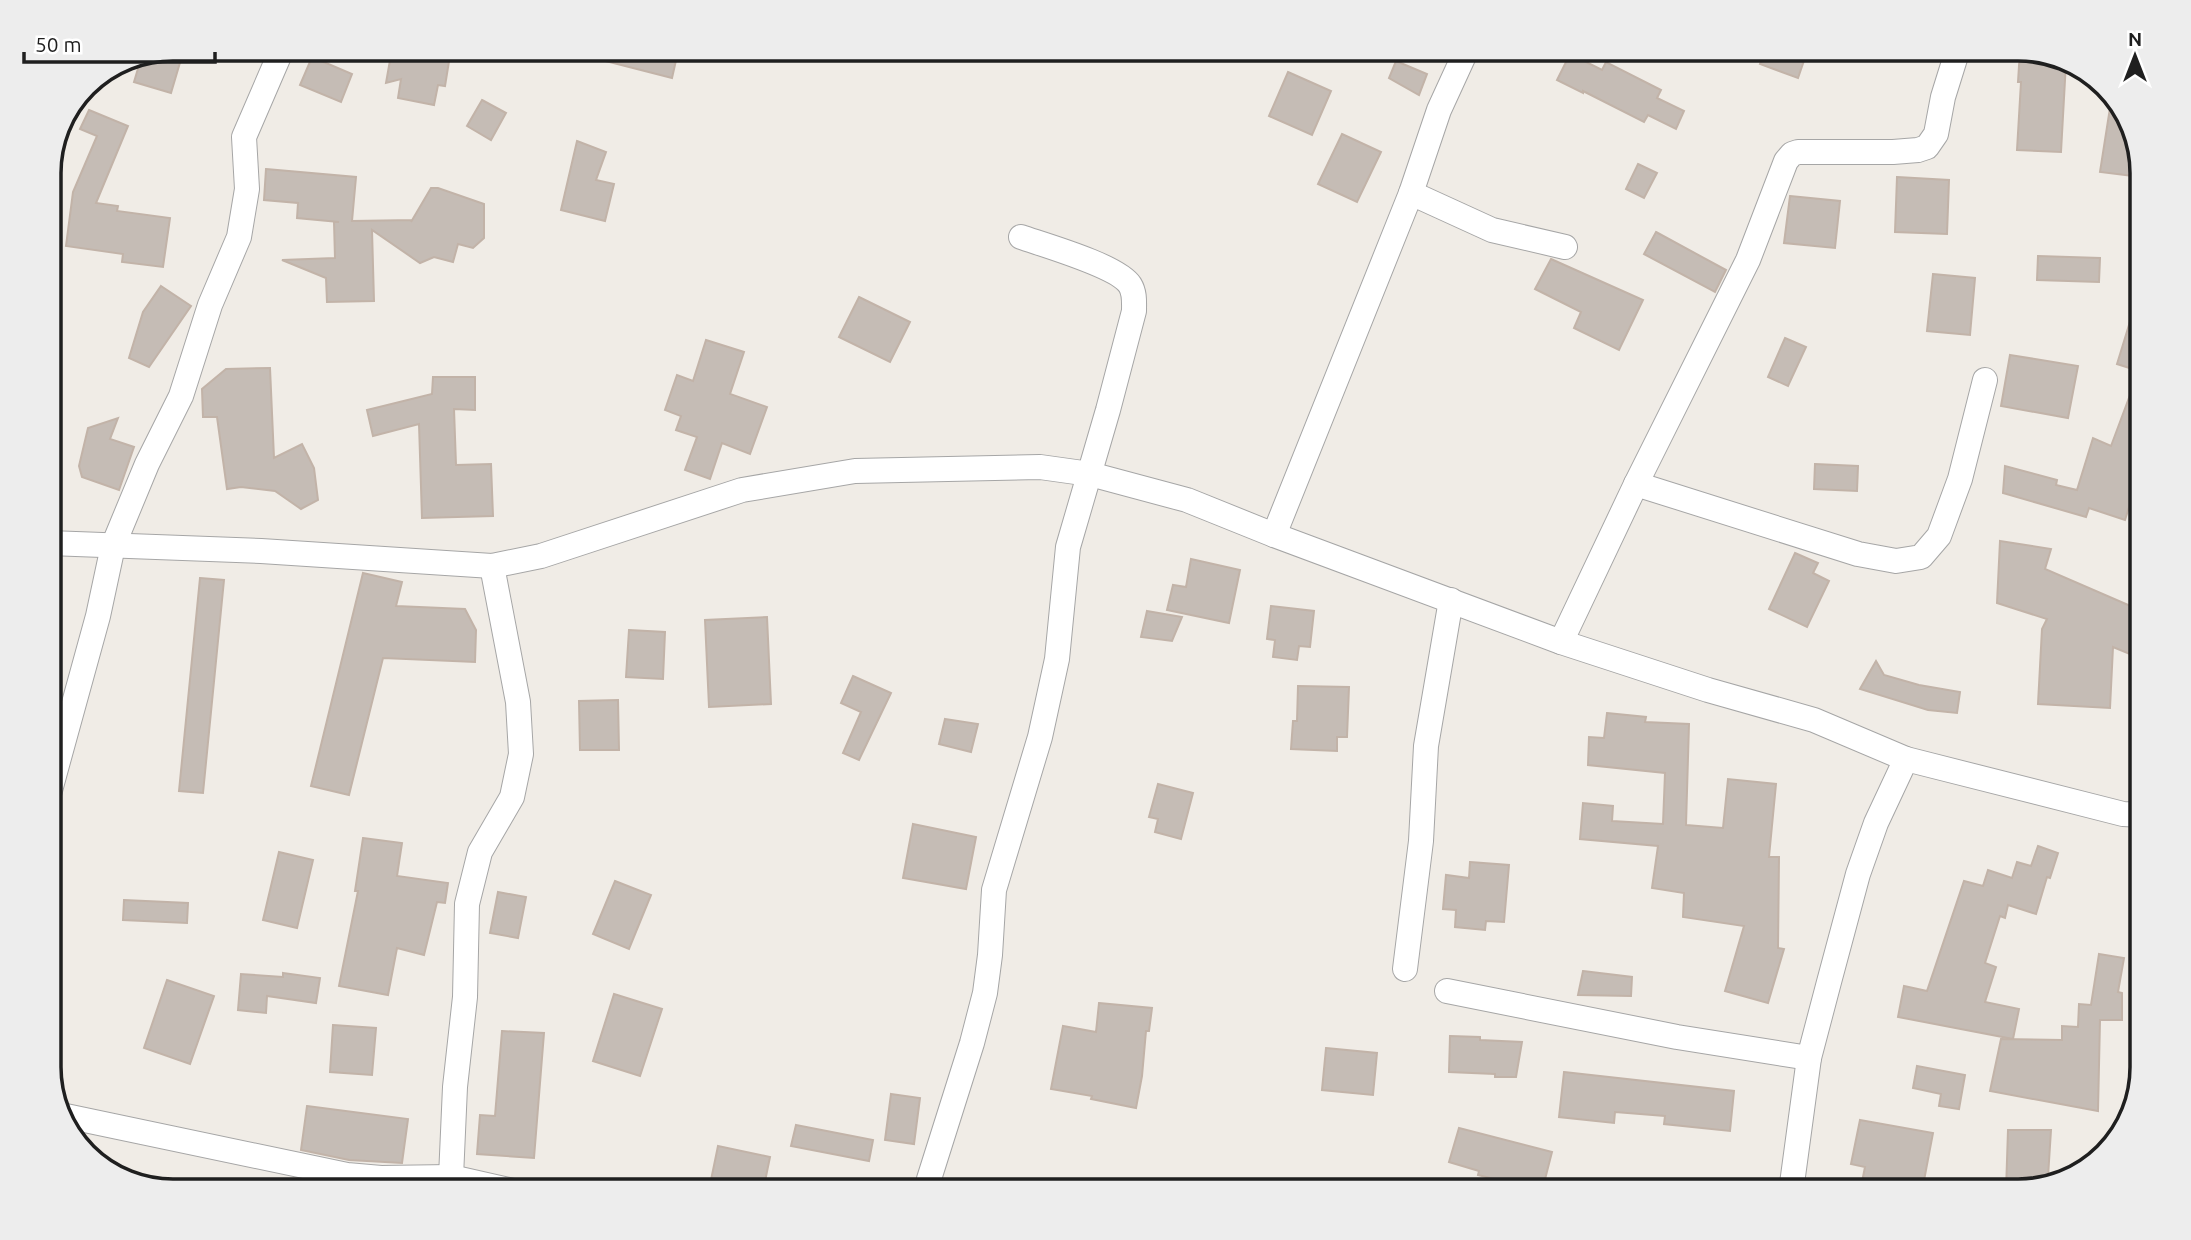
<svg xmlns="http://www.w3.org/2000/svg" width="2191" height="1240" font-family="Ubuntu,sans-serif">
  <rect width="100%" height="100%" fill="#f0ece6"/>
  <g fill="#c5bcb5" stroke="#c2b3a8" stroke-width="2">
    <path d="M173 49H184L171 93 134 82 142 55Z"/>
    <path d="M392 49H451L445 86 438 85 434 105 398 98 401 79 386 83Z"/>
    <path d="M587 49H667L677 56 672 78 586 56Z"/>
    <path d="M1766 49H1808L1798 78 1760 64Z"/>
    <path d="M2020 50 2066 62 2061 152 2017 150 2021 82H2018Z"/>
    <path d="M1570 54 1602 70 1606 62 1661 90 1657 98 1684 111 1676 129 1648 115 1644 122 1583 91V93L1557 80Z"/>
    <path d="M312 57 352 74 341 102 300 85Z"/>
    <path d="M1396 61 1427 74 1419 95 1389 78Z"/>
    <path d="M1288 72 1331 91 1312 135 1269 116Z"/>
    <path d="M2112 95 2121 104 2142 165V177L2100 172Z"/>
    <path d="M482 100 506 113 491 140 467 126Z"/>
    <path d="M89 110 128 126 96 203 118 206 117 211 170 218 163 267 122 262 123 254 66 246 73 192 97 136 80 129Z"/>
    <path d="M1342 134 1381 152 1357 202 1318 184Z"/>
    <path d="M577 141 606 152 596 180 614 184 605 221 561 210Z"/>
    <path d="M1638 164 1657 173 1644 198 1626 189Z"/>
    <path d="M266 169 356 177 352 221 412 220 411 222 431 188H438L484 204V238L473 248 458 244 453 262 434 257 420 263 372 230 374 301 327 302 326 278 282 260 335 258 334 222H339L297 218 298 203 264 200Z"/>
    <path d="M1897 177 1949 180 1947 234 1895 232Z"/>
    <path d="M1790 196 1840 201 1835 248 1784 243Z"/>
    <path d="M1656 232 1726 270 1715 292 1644 254Z"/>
    <path d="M2038 256 2100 258 2099 282 2037 280Z"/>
    <path d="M1551 259 1643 300 1619 350 1574 328 1581 312 1535 289Z"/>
    <path d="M1933 274 1975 278 1970 335 1927 331Z"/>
    <path d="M161 286 191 306 149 367 129 358 143 312Z"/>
    <path d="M859 297 910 322 890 362 839 337Z"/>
    <path d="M2137 299 2142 300V466L2125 520 2089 508 2086 517 2003 493 2005 466 2057 480 2056 485 2077 490 2093 438 2111 446 2139 371 2117 364Z"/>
    <path d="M1785 338 1806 347 1788 386 1768 377Z"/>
    <path d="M706 340 744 352 730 394 767 407 750 454 722 443 710 479 685 470 697 437 676 430 681 416 665 410 677 375 693 381Z"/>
    <path d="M2010 355 2078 366 2068 418 2001 406Z"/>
    <path d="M270 368 274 458 302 444 314 468 318 500 301 509 275 491 241 487 227 489 217 417H203L202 389 226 369Z"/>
    <path d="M433 377H475V410L454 409 456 465 491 464 493 516 422 518 419 424 373 436 367 410 432 394Z"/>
    <path d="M118 418 110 439 134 447 119 490 82 477 79 466 88 428Z"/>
    <path d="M1815 464 1858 466 1857 491 1814 489Z"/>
    <path d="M2000 541 2051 549 2045 569 2142 611V659L2113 647 2110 708 2038 704 2042 629 2047 619 1997 603Z"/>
    <path d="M1795 553 1818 563 1813 573 1829 581 1807 627 1769 609Z"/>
    <path d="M1191 559 1240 570 1229 623 1167 610 1173 585 1186 587Z"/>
    <path d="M363 573 402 582 396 606 465 609 476 630 475 662 383 658 349 795 311 786Z"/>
    <path d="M200 578 224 580 203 793 179 791Z"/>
    <path d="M1271 606 1314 611 1310 647 1299 646 1297 660 1273 657 1275 640 1267 639Z"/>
    <path d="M1147 611 1182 617 1172 641 1141 637Z"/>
    <path d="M767 617 771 704 709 707 705 620Z"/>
    <path d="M629 630 665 632 663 679 626 677Z"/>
    <path d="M1876 661 1884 675 1919 685 1960 692 1957 713 1928 710 1860 689Z"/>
    <path d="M853 676 891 693 859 760 843 753 861 712 841 703Z"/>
    <path d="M1298 686 1349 687 1347 737H1337V751L1291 749 1293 721H1297Z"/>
    <path d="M618 700 619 750H580L579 701Z"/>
    <path d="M1607 713 1646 717 1645 722 1689 724 1686 825 1723 828 1728 779 1776 784 1769 857H1779L1778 948 1784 949 1768 1003 1725 991 1744 926 1683 917 1684 893 1652 888 1658 846 1580 839 1583 803 1613 806 1612 821 1663 824 1665 773 1588 765 1589 737 1604 738Z"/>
    <path d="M945 719 978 724 971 752 939 744Z"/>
    <path d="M1158 784 1193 793 1181 839 1155 832 1158 819 1149 817Z"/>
    <path d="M913 824 976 837 966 889 903 878Z"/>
    <path d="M363 838 402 843 397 876 448 883 445 903 437 902 424 955 397 948 388 995 339 986 358 891H355Z"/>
    <path d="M2038 846 2058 853 2050 878 2047 877 2036 914 2008 905 2005 918 2000 916 1985 963 1996 967 1985 1002 2019 1009 2013 1039 1898 1017 1904 986 1927 991 1964 881 1983 886 1988 870 2012 878 2017 862 2031 866Z"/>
    <path d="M279 852 313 860 297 928 263 920Z"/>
    <path d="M1470 862 1509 865 1504 922 1486 921 1485 930 1455 927 1456 910 1443 909 1446 875 1469 878Z"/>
    <path d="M615 881 651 895 629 949 593 934Z"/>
    <path d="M498 892 526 897 518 938 490 933Z"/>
    <path d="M124 900 188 903 187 923 123 920Z"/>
    <path d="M2099 954 2124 958 2118 992 2122 993V1020H2100L2098 1111 1990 1091 2001 1039 2062 1040V1026L2078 1027 2079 1004 2091 1005Z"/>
    <path d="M1583 971 1632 977 1631 996 1578 995Z"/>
    <path d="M283 973 320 978 316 1003 267 996 266 1013 238 1010 241 974 283 977Z"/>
    <path d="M167 980 214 996 190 1064 144 1048Z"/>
    <path d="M614 994 662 1009 640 1076 593 1061Z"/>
    <path d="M1099 1003 1152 1008 1149 1031H1146L1142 1076 1136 1108 1091 1099 1092 1096 1051 1089 1063 1026 1096 1032Z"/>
    <path d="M333 1025 376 1028 372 1075 330 1072Z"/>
    <path d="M502 1031 544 1033 534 1158 477 1154 480 1115 495 1116Z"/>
    <path d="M1450 1036 1480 1037V1040L1522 1042 1516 1077H1495V1074L1449 1072Z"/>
    <path d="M1326 1048 1377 1053 1373 1095 1322 1090Z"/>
    <path d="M1917 1066 1965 1075 1959 1109 1939 1106 1941 1094 1913 1088Z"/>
    <path d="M1564 1072 1734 1091 1730 1131 1664 1124 1665 1116 1615 1112 1614 1123 1559 1117Z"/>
    <path d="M891 1094 920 1098 914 1144 885 1140Z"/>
    <path d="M307 1106 408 1119 402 1163 349 1160 301 1150Z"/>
    <path d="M1860 1120 1933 1133 1922 1191H1909L1862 1182 1865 1167 1851 1164Z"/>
    <path d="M796 1125 873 1140 869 1161 791 1146Z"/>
    <path d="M1459 1128 1552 1152 1542 1191 1478 1175 1479 1171 1449 1162Z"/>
    <path d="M2008 1130H2051L2048 1177 2042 1176V1185L2018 1191H2006Z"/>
    <path d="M718 1146 770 1157 763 1191 711 1180Z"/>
  </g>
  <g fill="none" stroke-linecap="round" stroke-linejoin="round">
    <defs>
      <g id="street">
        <path d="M1411 193 1492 230 1565 247"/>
        <path d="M1636 484 1858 554 1896 561 1921 557 1939 536 1960 479 1985 380"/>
        <path d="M1274 535 1411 193 1439 110 1467 49"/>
        <path d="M49 543 261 551 492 566 541 556 742 490 855 471 1040 467 1090 474 1187 500 1274 535 1561 642 1708 690 1814 720 1906 759 2123 814 2142 815"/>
        <path d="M1561 642 1636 484 1748 260 1786 161 1792 154 1798 152H1893L1918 150 1927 147 1936 134 1943 97 1958 49"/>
        <path d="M49 794 98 616 113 546 147 464 181 396 210 305 239 237 247 189 244 137 282 49"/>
        <path d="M1405 969 1421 841 1426 746 1451 600"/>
        <path d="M1447 991 1677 1037 1809 1058"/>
        <path d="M49 1039V1062"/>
        <path d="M61 1115 347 1175 381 1178 451 1177 513 1191"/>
        <path d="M451 1177 455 1087 465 997 467 904 480 852 512 797 521 754 518 702 492 566"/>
        <path d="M927 1191 929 1179 972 1043 985 993 990 955 994 890 1040 737 1057 659 1068 547 1108 410 1134 311C1134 302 1135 293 1130 285 1118 266 1044 245 1021 237"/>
        <path d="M1791 1191 1809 1058 1829 982 1858 874 1876 823 1906 759"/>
      </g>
    </defs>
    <use href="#street" stroke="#a6a6a6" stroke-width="26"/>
    <use href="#street" stroke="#fff" stroke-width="24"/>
  </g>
  <path d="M0 0H2191V1240H0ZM173 61H2018A112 112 0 0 1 2130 173V1067A112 112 0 0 1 2018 1179H173A112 112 0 0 1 61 1067V173A112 112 0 0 1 173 61Z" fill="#ededed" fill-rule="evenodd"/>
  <path fill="none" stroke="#1f1f1f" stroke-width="3.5" d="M173 61H2018A112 112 0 0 1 2130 173V1067A112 112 0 0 1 2018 1179H173A112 112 0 0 1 61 1067V173A112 112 0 0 1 173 61Z"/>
  <g transform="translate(2135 56)" stroke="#ffffff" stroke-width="5" paint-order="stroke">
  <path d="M0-5L12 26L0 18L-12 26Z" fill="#1f1f1f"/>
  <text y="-10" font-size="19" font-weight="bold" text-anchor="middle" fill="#1f1f1f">N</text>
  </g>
  <path d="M24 52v10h191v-10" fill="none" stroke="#1f1f1f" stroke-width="3.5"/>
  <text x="35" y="52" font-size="21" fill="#1f1f1f" stroke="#ffffff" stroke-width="5" paint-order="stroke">50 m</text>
</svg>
